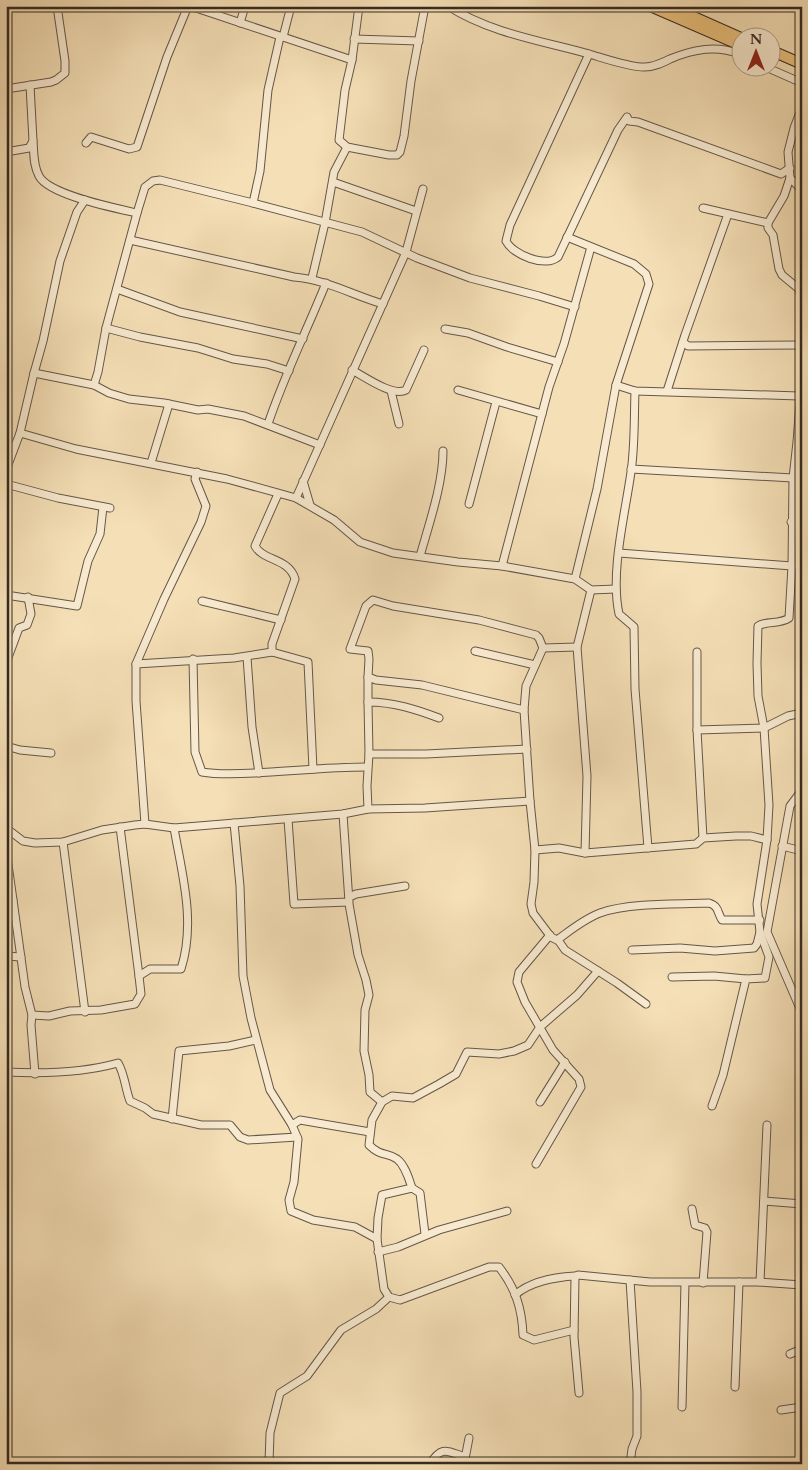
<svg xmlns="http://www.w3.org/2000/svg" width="808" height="1470" font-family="Cardo,serif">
  <rect width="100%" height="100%" fill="#f5dfb6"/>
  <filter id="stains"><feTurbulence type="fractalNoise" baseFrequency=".004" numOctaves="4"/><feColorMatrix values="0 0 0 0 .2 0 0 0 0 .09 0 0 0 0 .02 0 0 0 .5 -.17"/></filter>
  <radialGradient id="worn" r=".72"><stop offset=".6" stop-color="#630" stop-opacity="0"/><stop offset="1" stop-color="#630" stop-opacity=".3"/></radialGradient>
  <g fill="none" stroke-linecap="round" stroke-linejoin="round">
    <defs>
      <g id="minor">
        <path d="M190 6 352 60"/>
        <path d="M359 6 352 60 345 90 339 140 347 147 389 155H397L400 152 404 136 411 81 425 6"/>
        <path d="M448 6C490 33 542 41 589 54 603 58 632 68 645 67 654 67 662 63 670 59 694 49 716 45 740 54"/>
        <path d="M240 23 245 6"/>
        <path d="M283 37 291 6"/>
        <path d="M354 39 419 41"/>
        <path d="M589 54 510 225 506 241C513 255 546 268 558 257L618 130 627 117 629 121 638 122 781 174 790 168"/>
        <path d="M768 68 802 83"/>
        <path d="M6 89 51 82 56 80 65 73V61L57 6"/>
        <path d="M802 107 794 128 788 152 790 178 802 190"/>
        <path d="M33 141C34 153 33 165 39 176 49 195 115 208 137 213"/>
        <path d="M86 143 91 137 129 149 137 147 167 57 188 6"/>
        <path d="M6 152 29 148 33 141 30 85"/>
        <path d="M790 178 784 196 768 223V228L773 235 779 269 782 275 799 289 802 301"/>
        <path d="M333 182 416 211"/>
        <path d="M253 203 260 171 268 90 280 37"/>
        <path d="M703 208 768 223"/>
        <path d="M567 237 634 264 646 274 649 284 616 385 597 489 575 579"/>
        <path d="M130 240 294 277C328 280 352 295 383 304"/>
        <path d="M312 278 325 223 334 172 347 147"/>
        <path d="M117 289 180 312 303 339"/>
        <path d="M106 328 140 337 198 348 233 359 267 364 289 371"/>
        <path d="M445 329 468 333 507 347 558 362"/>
        <path d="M683 342 688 346 802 345"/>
        <path d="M352 370C365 377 393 397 406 390L424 350"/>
        <path d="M34 373 94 385 109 393 129 399 164 403 198 410 208 409 244 416 320 445"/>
        <path d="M94 385 98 372 106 328 137 213 145 187 153 181 160 180 253 203 362 232 417 258 470 278 539 296 575 307"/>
        <path d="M616 385 635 391 799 396"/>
        <path d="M458 390 542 414"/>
        <path d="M391 391 399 424"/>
        <path d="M635 391C634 418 635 445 631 472 625 515 610 572 619 614L634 627 635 689 648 848"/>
        <path d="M667 391 685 335 728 214"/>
        <path d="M268 424C284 376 307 330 326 283"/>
        <path d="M20 433 76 449 227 479 296 498 334 520 360 542 393 553 458 562 502 566 575 579 591 590 616 589"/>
        <path d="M151 463 169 404"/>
        <path d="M631 469 793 478"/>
        <path d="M6 470 20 433 34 373 43 341 60 261 77 212 85 200"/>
        <path d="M303 481 310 505"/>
        <path d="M6 484 58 498 110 508"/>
        <path d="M296 498 406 252 423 189"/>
        <path d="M469 504 496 402"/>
        <path d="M791 522 802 519"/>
        <path d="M619 553 792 566"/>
        <path d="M420 556C429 524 443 484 443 451"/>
        <path d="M502 566 549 387 564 344 591 247"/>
        <path d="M6 595 77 606 88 561 100 534 103 507"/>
        <path d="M202 601 281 620"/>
        <path d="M543 648 526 686 524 710 530 801 535 850 534 882 531 904 533 913 551 937 557 940C571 930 584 919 600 913 627 903 679 904 709 903 719 906 717 912 722 920H760"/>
        <path d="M475 651 535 665"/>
        <path d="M272 652V644L295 579C289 558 263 561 255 546L278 494"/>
        <path d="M697 652V730L703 838"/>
        <path d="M247 657 252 727 259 773"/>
        <path d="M193 659 195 752 202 772C219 775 237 774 255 773 293 771 330 767 367 767"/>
        <path d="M6 663 19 628 27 625 31 614 28 597"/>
        <path d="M136 664 234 658 272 652 308 662 313 769"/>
        <path d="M368 677 369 659 368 651 350 649 366 606 373 600 393 606 479 620 536 635 539 638 543 648 577 647"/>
        <path d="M368 702V677L376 680 422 685 524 710"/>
        <path d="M697 730 764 728 788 716 802 713"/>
        <path d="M6 746 20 750 51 753"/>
        <path d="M369 754H426L527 749"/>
        <path d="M802 790 790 806 767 932 802 1013"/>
        <path d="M368 809 367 786 369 754 368 702C393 702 415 709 439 718"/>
        <path d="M288 819 294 904 349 902 343 814"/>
        <path d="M234 823 240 886 243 976 251 1018 270 1090 292 1125 298 1139 294 1182 289 1200 291 1211 313 1220 355 1227 377 1239 384 1289 389 1297 400 1300 489 1267H499C516 1289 522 1309 523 1335L534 1340 574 1330"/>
        <path d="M145 824 136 701V664L164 599 201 522 206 506 195 479 197 472"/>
        <path d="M120 827 139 976"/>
        <path d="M6 828 23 841 35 843 63 842 102 830 135 825 145 824 174 828 343 814 368 809 425 808 530 801"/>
        <path d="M63 842 85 1012"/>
        <path d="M782 846 802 851"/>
        <path d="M6 850 13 900"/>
        <path d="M535 850 559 848 585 853 696 844 703 838 736 836H751L767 840"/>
        <path d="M585 853 587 776 577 647 591 590"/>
        <path d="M349 897 356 894 405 886"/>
        <path d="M6 899 13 900 25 987 32 1015 31 1025 35 1074"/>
        <path d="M349 904 358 955 366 980 369 995 365 1010 364 1051 369 1075 370 1092 382 1102"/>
        <path d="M558 940 565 950 617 983 646 1004"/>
        <path d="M632 950 680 948 715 951 754 948 757 944 760 932"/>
        <path d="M6 956 21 957"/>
        <path d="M672 977 714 976 746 979"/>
        <path d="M32 1015 49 1016 70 1011 101 1010 135 1004 141 994 139 976 150 969H181C196 922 182 874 174 828"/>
        <path d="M6 1072C44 1074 82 1073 118 1063 125 1075 125 1088 130 1101L145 1108 153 1114 201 1125H230L240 1137 248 1140 297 1137"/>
        <path d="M540 1102 565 1062"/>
        <path d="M712 1106 723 1075 746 979 765 978 769 957 760 932 757 904 767 840 769 805 764 728 758 696 757 663 758 626C768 620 779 625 789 618L792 566 793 478 797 442 802 375"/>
        <path d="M172 1119 179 1051 229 1046 256 1040"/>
        <path d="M292 1125 300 1120 370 1132"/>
        <path d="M536 1164 581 1087 579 1079 553 1050 525 1002 517 982 519 972 550 935"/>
        <path d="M412 1188 420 1193 425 1234"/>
        <path d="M764 1201 802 1204"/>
        <path d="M692 1209 695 1225 705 1228 707 1232 703 1283"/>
        <path d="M377 1239 378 1218 382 1195 412 1188C409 1179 405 1165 397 1159 387 1152 381 1157 369 1145L372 1120 382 1102 392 1096 413 1098 439 1084 456 1074 467 1052 499 1054 514 1051 528 1045 540 1027 577 995 598 971"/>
        <path d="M378 1252 398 1247 439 1230 507 1211"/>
        <path d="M630 1280 637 1392V1436L632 1449 630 1464"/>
        <path d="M760 1282 767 1125"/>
        <path d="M515 1295C530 1282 555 1277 575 1276V1277"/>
        <path d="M790 1354 802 1349"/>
        <path d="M735 1387 739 1282"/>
        <path d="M579 1393 574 1337 575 1277 578 1275 650 1282H760L802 1285"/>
        <path d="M682 1407 685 1283"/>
        <path d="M781 1410 802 1407"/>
        <path d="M269 1464 270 1433 280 1393 307 1376 341 1330 376 1309 389 1297"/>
        <path d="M430 1464C442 1445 447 1451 465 1457"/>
        <path d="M464 1464 469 1438"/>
      </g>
      <g id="highway">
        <path d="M650 6 740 45"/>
        <path d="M669 6 741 38"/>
        <path d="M770 50 802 64"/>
      </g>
    </defs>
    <use href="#minor" stroke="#655748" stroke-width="9"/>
    <use href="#highway" stroke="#352a23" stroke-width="12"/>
    <use href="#minor" stroke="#f8ead0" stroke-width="7"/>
    <use href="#highway" stroke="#eac07b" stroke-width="10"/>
  </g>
  <rect width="808" height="1470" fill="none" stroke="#f5dfb6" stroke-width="25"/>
  <rect x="8" y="8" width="793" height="1455" fill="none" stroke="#352a23" stroke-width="2.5"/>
  <rect x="12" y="12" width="783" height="1445" fill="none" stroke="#352a23"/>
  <g transform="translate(756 52)"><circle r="24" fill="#f8ead0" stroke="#aa9d8b"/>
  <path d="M0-4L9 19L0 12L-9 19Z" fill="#8f2418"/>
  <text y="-8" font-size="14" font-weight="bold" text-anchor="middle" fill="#352a23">N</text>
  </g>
  <rect width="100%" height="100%" filter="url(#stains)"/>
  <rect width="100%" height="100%" fill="url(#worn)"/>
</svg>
